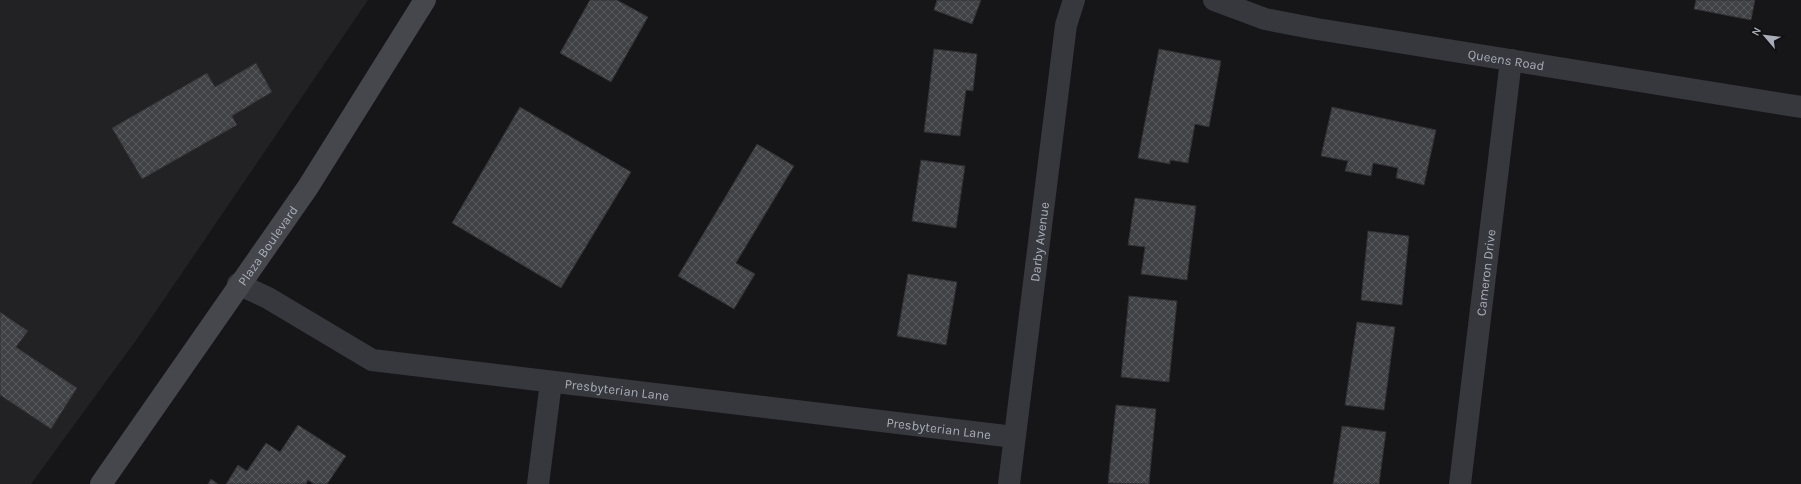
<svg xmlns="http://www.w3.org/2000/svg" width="1801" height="484" font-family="Karla,sans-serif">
  <defs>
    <pattern id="building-cross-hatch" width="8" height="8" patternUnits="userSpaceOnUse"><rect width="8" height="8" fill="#404145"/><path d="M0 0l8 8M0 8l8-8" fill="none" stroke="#595a5e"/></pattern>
  </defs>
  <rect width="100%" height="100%" fill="#161618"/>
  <path fill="#222225" d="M0 0H368L137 339 31 484H0Z"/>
  <g fill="url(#building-cross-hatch)" stroke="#303034">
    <path d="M590 0H617L648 17 611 82 560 53Z"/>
    <path d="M937 0H981L972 24 934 10Z"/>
    <path d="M1696 0H1755L1751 20 1694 9Z"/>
    <path d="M934 49 977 54 973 91 966 90 960 136 924 132Z"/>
    <path d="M1159 49 1221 61 1209 127 1195 124 1188 163 1170 160V164L1138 158Z"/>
    <path d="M256 63 272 92 232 116 237 125 142 179 112 128 207 73 215 87Z"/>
    <path d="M520 107 631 172 561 288 452 223Z"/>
    <path d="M1332 107 1436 130 1424 185 1396 178 1398 168 1373 163 1371 176 1345 171 1348 161 1321 156Z"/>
    <path d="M757 144 794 166 736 263 755 274 734 309 678 276Z"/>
    <path d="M921 160 965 166 956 228 912 221Z"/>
    <path d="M1135 198 1196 206 1187 280 1141 274 1145 247 1128 245Z"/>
    <path d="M1368 231 1409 236 1402 305 1361 300Z"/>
    <path d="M908 274 957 282 946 345 897 336Z"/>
    <path d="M1129 296 1177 301 1169 382 1121 377Z"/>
    <path d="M0 312 28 331 16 347 77 388 51 429 0 395Z"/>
    <path d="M1357 322 1395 327 1384 410 1345 405Z"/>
    <path d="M1116 405 1156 409 1149 484 1108 483Z"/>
    <path d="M298 425 346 456 327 484H314L308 480 306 484H226L238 465 247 471 266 443 280 452Z"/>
    <path d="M1342 426 1386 432 1379 484H1333Z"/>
    <path d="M211 479 218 484H208Z"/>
  </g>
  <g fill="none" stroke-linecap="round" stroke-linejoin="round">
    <g stroke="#37383d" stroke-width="22">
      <path id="s1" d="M1214 0 1265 19 1317 29 1801 107"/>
      <path id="s2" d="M238 284 268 298 372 360 1014 437"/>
      <path d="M538 484 551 382"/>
      <path id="s3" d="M1009 484 1066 25 1074 0"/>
      <path id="s4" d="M1460 484 1511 60"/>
    </g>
    <path stroke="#45474d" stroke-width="22" id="s5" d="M101 484 308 187 425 0"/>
  </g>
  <g text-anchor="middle" stroke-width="3" stroke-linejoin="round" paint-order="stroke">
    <g font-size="13" fill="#a8adb8" stroke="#111113">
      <text dy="5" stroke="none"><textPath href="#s1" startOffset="299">Queens Road</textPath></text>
      <text dy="5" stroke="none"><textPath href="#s3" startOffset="244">Darby Avenue</textPath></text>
      <text dy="5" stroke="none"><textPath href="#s5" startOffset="291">Plaza Boulevard</textPath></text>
      <text dy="5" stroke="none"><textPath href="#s4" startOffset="213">Cameron Drive</textPath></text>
      <text dy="5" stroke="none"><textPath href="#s2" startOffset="401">Presbyterian Lane</textPath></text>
      <text dy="5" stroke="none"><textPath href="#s2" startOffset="725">Presbyterian Lane</textPath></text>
    </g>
  </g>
  <g transform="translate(1765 36) rotate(298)" stroke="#111113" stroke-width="3" paint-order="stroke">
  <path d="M0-3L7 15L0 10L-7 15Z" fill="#a8adb8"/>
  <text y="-6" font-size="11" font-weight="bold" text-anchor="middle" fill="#a8adb8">N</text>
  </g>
</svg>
